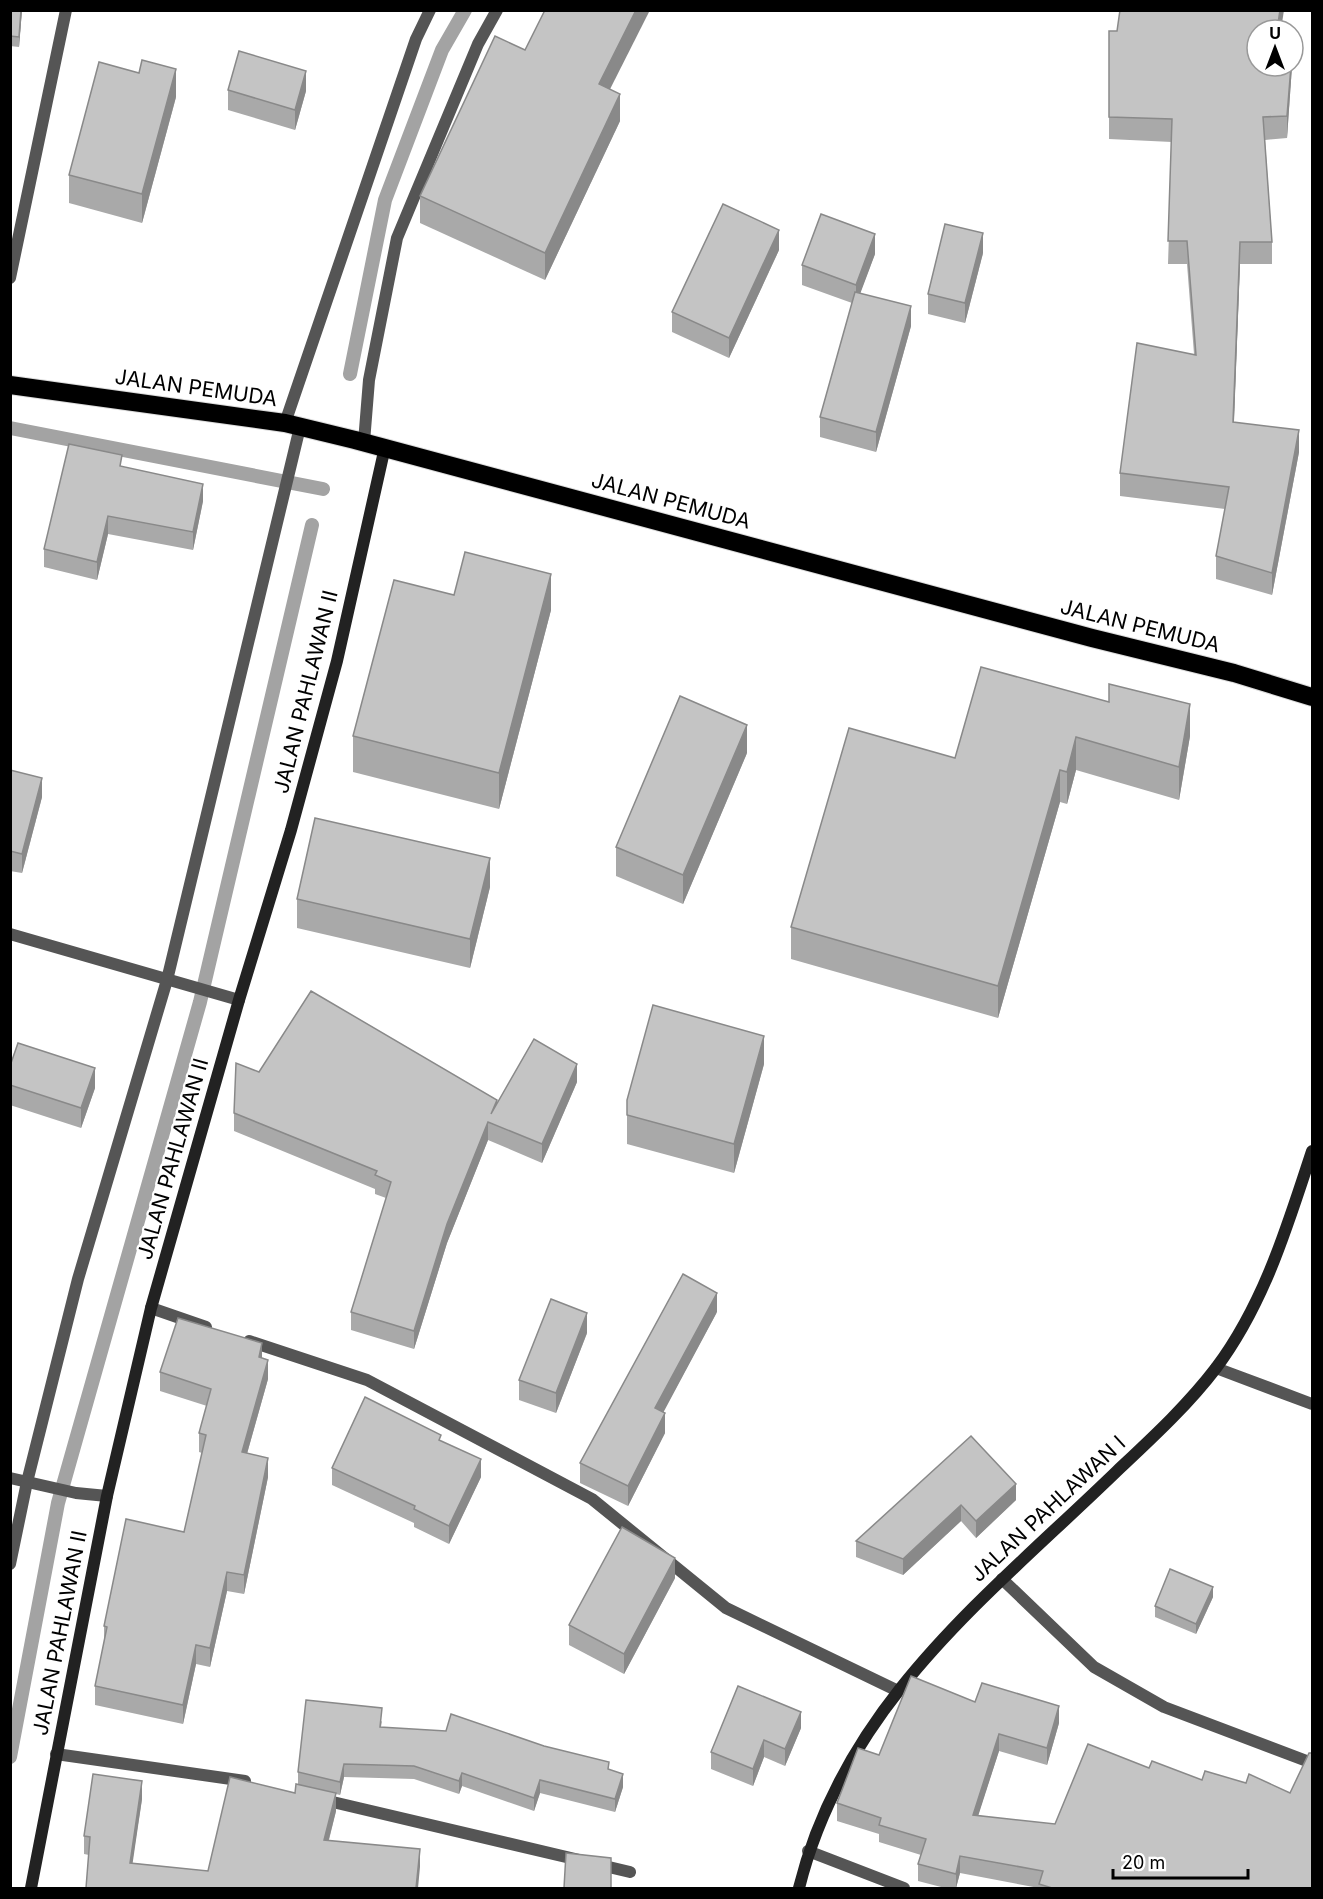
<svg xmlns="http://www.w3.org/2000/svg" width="1323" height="1899" font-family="Inter,sans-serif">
  <rect width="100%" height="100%" fill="#fff"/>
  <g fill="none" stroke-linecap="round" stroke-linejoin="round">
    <g stroke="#a3a3a3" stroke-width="14">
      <path d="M350 374 385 200 442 50 465 10"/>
      <path d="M10 428 323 489"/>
      <path d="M10 1757 58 1503 200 1002 312 525"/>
    </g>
    <defs>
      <path id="highway" d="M10 385 285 423 355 440 1092 638 1234 673 1312 697"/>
    </defs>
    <use href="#highway" stroke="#dbdbdb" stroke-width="20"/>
    <g stroke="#555" stroke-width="12">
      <path d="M10 278 66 10"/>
      <path d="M285 423 416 39 430 10"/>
      <path d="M364 442 369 380 397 238 478 44 497 10"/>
      <path d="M10 934 239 1000"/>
      <path d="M151 1308 206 1327"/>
      <path d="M249 1341 367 1380 592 1499 726 1608 896 1690"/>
      <path d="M1216 1368 1312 1404"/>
      <path d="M10 1478 76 1493 107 1496"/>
      <path d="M10 1564 27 1482 78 1279 167 980 300 427"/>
      <path d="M1002 1579 1094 1667 1164 1707 1312 1763"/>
      <path d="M56 1754 245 1781"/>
      <path d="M320 1799 630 1872"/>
      <path d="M808 1851 904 1888"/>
    </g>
    <g stroke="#222" stroke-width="12">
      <path d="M31 1888 107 1496 151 1308 239 1000 291 830 337 661 385 447"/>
      <path d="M799 1888C845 1703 987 1597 1117 1471 1151 1439 1187 1406 1216 1368 1264 1304 1287 1227 1312 1151"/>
    </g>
    <use href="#highway" stroke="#000" stroke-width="18"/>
  </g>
  <g fill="#a9a9a9">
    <path d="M10 10H22L19 47 10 46Z"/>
    <path d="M1257 30 1292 66 1287 138 1265 140 1272 242V264H1240L1234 422 1299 452 1272 595 1216 579V556L1225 509 1120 496V473L1194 354 1187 264H1168L1172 142 1109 139V31Z"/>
    <path d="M525 50 610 89 620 121 545 280 420 223V196Z"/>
    <path d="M228 90 306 91 295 130 228 110Z"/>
    <path d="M176 97 142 223 69 203V175Z"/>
    <path d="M779 250 729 358 672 332V312Z"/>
    <path d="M983 253 965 323 928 314V294Z"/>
    <path d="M875 254 860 293 911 326 876 452 820 437V417L852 303 802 285V265Z"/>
    <path d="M122 467 203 501 193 550 108 534 97 580 44 567V549Z"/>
    <path d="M454 595 551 610 499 809 353 772V736Z"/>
    <path d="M981 667 1190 736 1179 800 1076 770 1067 804 1060 802 998 1018 791 959V927L955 758Z"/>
    <path d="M747 753 683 904 616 876V847Z"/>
    <path d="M10 770 42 797 22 873 10 871Z"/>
    <path d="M490 887 470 968 297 928V899Z"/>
    <path d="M764 1064 734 1173 627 1144V1100Z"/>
    <path d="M10 1066 95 1088 81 1128 10 1105Z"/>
    <path d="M259 1072 497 1104 577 1082 542 1163 488 1140 447 1243 414 1349 351 1330V1312L386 1198 375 1194V1189L234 1131V1113Z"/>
    <path d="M717 1312 663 1412 665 1433 628 1506 580 1483V1463Z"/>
    <path d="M587 1333 556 1413 519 1400V1380Z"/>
    <path d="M262 1358 268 1379 247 1454 268 1477 244 1594 227 1591 210 1667 196 1664 183 1724 95 1705V1686L104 1644V1626L184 1532 202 1453 199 1452V1433L207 1406 160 1391V1372Z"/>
    <path d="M441 1441 481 1477 449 1544 414 1527V1523L332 1485V1468Z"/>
    <path d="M1016 1484V1500L976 1538 961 1521 903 1575 856 1557V1541Z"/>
    <path d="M675 1578 624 1674 569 1645V1625Z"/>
    <path d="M1213 1597 1196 1634 1155 1617V1606Z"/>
    <path d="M975 1702 1059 1723 1047 1765 999 1751 978 1815 1312 1888H1039L960 1873 956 1888H945L918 1881V1864L921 1855 879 1842V1834L837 1821V1803L879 1755Z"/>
    <path d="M382 1721 381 1727 609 1769 623 1787 615 1812 540 1793 534 1811 462 1786 459 1794 414 1779 344 1777 340 1795 336 1794V1811L329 1840 420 1867 86 1888 89 1855 84 1854V1836L142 1799 132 1863 208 1871 295 1793 298 1784V1772Z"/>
    <path d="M801 1728 785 1766 764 1757 753 1786 711 1769V1752Z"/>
  </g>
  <g fill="#898989">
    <path d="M21 10H22L19 47V37Z"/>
    <path d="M636 10H650L599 111V84Z"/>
    <path d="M1280 10H1284L1281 30H1277Z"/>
    <path d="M1291 66H1292L1287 138V116Z"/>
    <path d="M176 69V97L142 223V194Z"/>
    <path d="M306 71V91L295 130V110Z"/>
    <path d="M620 94V121L545 280V253Z"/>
    <path d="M779 230V250L729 358V338Z"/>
    <path d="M983 233V253L965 323V303Z"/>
    <path d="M875 234V254L856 305V285Z"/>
    <path d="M1240 242V264L1233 445V422Z"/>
    <path d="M911 306V326L876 452V432Z"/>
    <path d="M1299 430V452L1272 595V573Z"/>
    <path d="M203 484V501L193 550V532Z"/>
    <path d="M108 516V534L97 580V562Z"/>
    <path d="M551 574V610L499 809V773Z"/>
    <path d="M1190 704V736L1179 800V767Z"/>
    <path d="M747 725V753L683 904V875Z"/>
    <path d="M1076 737V770L1067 804V772Z"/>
    <path d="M1060 770V802L998 1018V986Z"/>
    <path d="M42 778V797L22 873V854Z"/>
    <path d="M490 858V887L470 968V939Z"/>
    <path d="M764 1036V1064L734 1173V1144Z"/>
    <path d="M577 1064V1082L542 1163V1144Z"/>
    <path d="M95 1068V1088L81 1128V1108Z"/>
    <path d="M488 1122V1140L447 1243 414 1349V1331L447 1224Z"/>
    <path d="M717 1293V1312L655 1428V1408Z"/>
    <path d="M587 1313V1333L556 1413V1393Z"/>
    <path d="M262 1343V1362L259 1357Z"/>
    <path d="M268 1360V1379L242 1471V1452Z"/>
    <path d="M665 1413V1433L628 1506V1486Z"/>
    <path d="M268 1458V1477L244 1594V1575Z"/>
    <path d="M481 1459V1477L449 1544V1526Z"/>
    <path d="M1016 1484V1500L976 1538V1521Z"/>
    <path d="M961 1505V1521L903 1575V1559Z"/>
    <path d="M675 1558V1578L624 1674V1654Z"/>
    <path d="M227 1572V1591L210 1667V1648Z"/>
    <path d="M1213 1587V1597L1196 1634V1624Z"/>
    <path d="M196 1645V1664L183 1724V1705Z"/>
    <path d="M1059 1706V1723L1047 1765V1748Z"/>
    <path d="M801 1712V1728L785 1766V1749Z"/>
    <path d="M999 1734V1751L973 1832V1815Z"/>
    <path d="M764 1740V1757L753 1786V1769Z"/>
    <path d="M344 1764V1777L340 1795V1782Z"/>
    <path d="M462 1773V1786L459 1794V1781Z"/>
    <path d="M623 1774V1787L615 1812V1799Z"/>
    <path d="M540 1780V1793L534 1811V1798Z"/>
    <path d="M142 1781V1799L130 1881V1863Z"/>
    <path d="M336 1793V1811L324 1858V1840Z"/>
    <path d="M420 1849V1867L418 1888H416Z"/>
    <path d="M960 1856V1873L956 1888V1874Z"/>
  </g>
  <g fill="#c4c4c4" stroke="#898989" stroke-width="1.5">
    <path d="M10 10H21L19 37 10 36Z"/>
    <path d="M545 10H636L599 84 620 94 545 253 420 196 495 36 525 50Z"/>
    <path d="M1120 10H1280L1277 30H1257V66H1291L1287 116 1263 117 1272 242H1240L1233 422 1299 430 1272 573 1216 556 1229 487 1120 473 1137 343 1196 355 1187 241H1168L1172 119 1109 117V31H1117Z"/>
    <path d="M239 51 306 71 295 110 228 90Z"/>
    <path d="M142 60 176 69 142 194 69 175 99 62 139 73Z"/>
    <path d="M723 204 779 230 729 338 672 312Z"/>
    <path d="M821 214 875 234 856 285 802 265Z"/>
    <path d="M945 224 983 233 965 303 928 294Z"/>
    <path d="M855 292 911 306 876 432 820 417Z"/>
    <path d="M69 444 122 455 120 466 203 484 193 532 108 516 97 562 44 549Z"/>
    <path d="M465 552 551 574 499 773 353 736 394 580 454 595Z"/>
    <path d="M981 667 1109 702V684L1190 704 1179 767 1076 737 1067 772 1060 770 998 986 791 927 849 728 955 758Z"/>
    <path d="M680 696 747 725 683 875 616 847Z"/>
    <path d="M10 770 42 778 22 854 10 851Z"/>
    <path d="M315 818 490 858 470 939 297 899Z"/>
    <path d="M311 991 497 1100 491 1114 534 1039 577 1064 542 1144 488 1122 447 1224 414 1331 351 1312 391 1182 375 1175 377 1171 234 1113 236 1063 259 1072Z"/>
    <path d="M653 1005 764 1036 734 1144 627 1115V1100Z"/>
    <path d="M18 1043 95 1068 81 1108 10 1085V1066Z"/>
    <path d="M683 1274 717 1293 655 1408 665 1413 628 1486 580 1463Z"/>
    <path d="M551 1299 587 1313 556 1393 519 1380Z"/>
    <path d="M178 1318 262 1343 259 1357 268 1360 242 1452 268 1458 244 1575 227 1572 210 1648 196 1645 183 1705 95 1686 107 1627 104 1626 126 1519 184 1532 206 1435 199 1433 211 1389 160 1372Z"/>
    <path d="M365 1397 441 1435 439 1440 481 1459 449 1526 414 1509 415 1506 332 1468Z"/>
    <path d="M971 1436 1016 1484 976 1521 961 1505 903 1559 856 1541Z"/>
    <path d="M622 1527 675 1558 624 1654 569 1625Z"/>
    <path d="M1170 1569 1213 1587 1196 1624 1155 1606Z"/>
    <path d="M911 1676 975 1702 982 1683 1059 1706 1047 1748 999 1734 973 1815 1055 1824 1088 1744 1149 1768 1152 1761 1202 1780 1205 1771 1246 1783 1249 1774 1290 1793 1309 1753H1312V1888H1052L1039 1884 1043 1871 960 1856 956 1874 918 1864 926 1839 879 1825 881 1818 837 1803 858 1748 879 1755Z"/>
    <path d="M738 1686 801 1712 785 1749 764 1740 753 1769 711 1752Z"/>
    <path d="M306 1700 382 1708 380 1727 446 1731 451 1714 544 1746 609 1762 608 1769 623 1774 615 1799 540 1780 534 1798 462 1773 459 1781 414 1766 344 1764 340 1782 298 1772Z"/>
    <path d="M93 1774 142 1781 130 1863 208 1871 230 1777 295 1793 296 1784 336 1793 324 1840 420 1849 416 1888H86L90 1837 84 1836Z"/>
    <path d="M566 1853 611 1858V1888H564Z"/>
  </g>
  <g text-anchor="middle" stroke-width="4.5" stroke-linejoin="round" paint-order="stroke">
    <g font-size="21" fill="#000" stroke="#fff">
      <text transform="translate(196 388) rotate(8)" y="7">JALAN PEMUDA</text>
      <text transform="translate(671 501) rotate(15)" y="7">JALAN PEMUDA</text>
      <text transform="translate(1140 626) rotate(14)" y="7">JALAN PEMUDA</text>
      <text transform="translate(306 692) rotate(-76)" y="7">JALAN PAHLAWAN II</text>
      <text transform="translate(173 1159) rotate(-74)" y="7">JALAN PAHLAWAN II</text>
      <text transform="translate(1048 1509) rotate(-43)" y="7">JALAN PAHLAWAN I</text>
      <text transform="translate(60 1633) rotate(-79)" y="7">JALAN PAHLAWAN II</text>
    </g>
  </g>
  <rect width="1323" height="1899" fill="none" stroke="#000000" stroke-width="24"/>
  <g transform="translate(1275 48)"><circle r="28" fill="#ffffff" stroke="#999999" stroke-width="1.5"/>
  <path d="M0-4.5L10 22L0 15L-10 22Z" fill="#000000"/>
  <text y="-9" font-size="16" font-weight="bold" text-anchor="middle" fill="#000000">U</text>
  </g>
  <path d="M1113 1869v9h135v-9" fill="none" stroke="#000000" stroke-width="3"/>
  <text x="1122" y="1869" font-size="18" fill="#000000" stroke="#ffffff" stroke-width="4.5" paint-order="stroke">20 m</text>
</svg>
